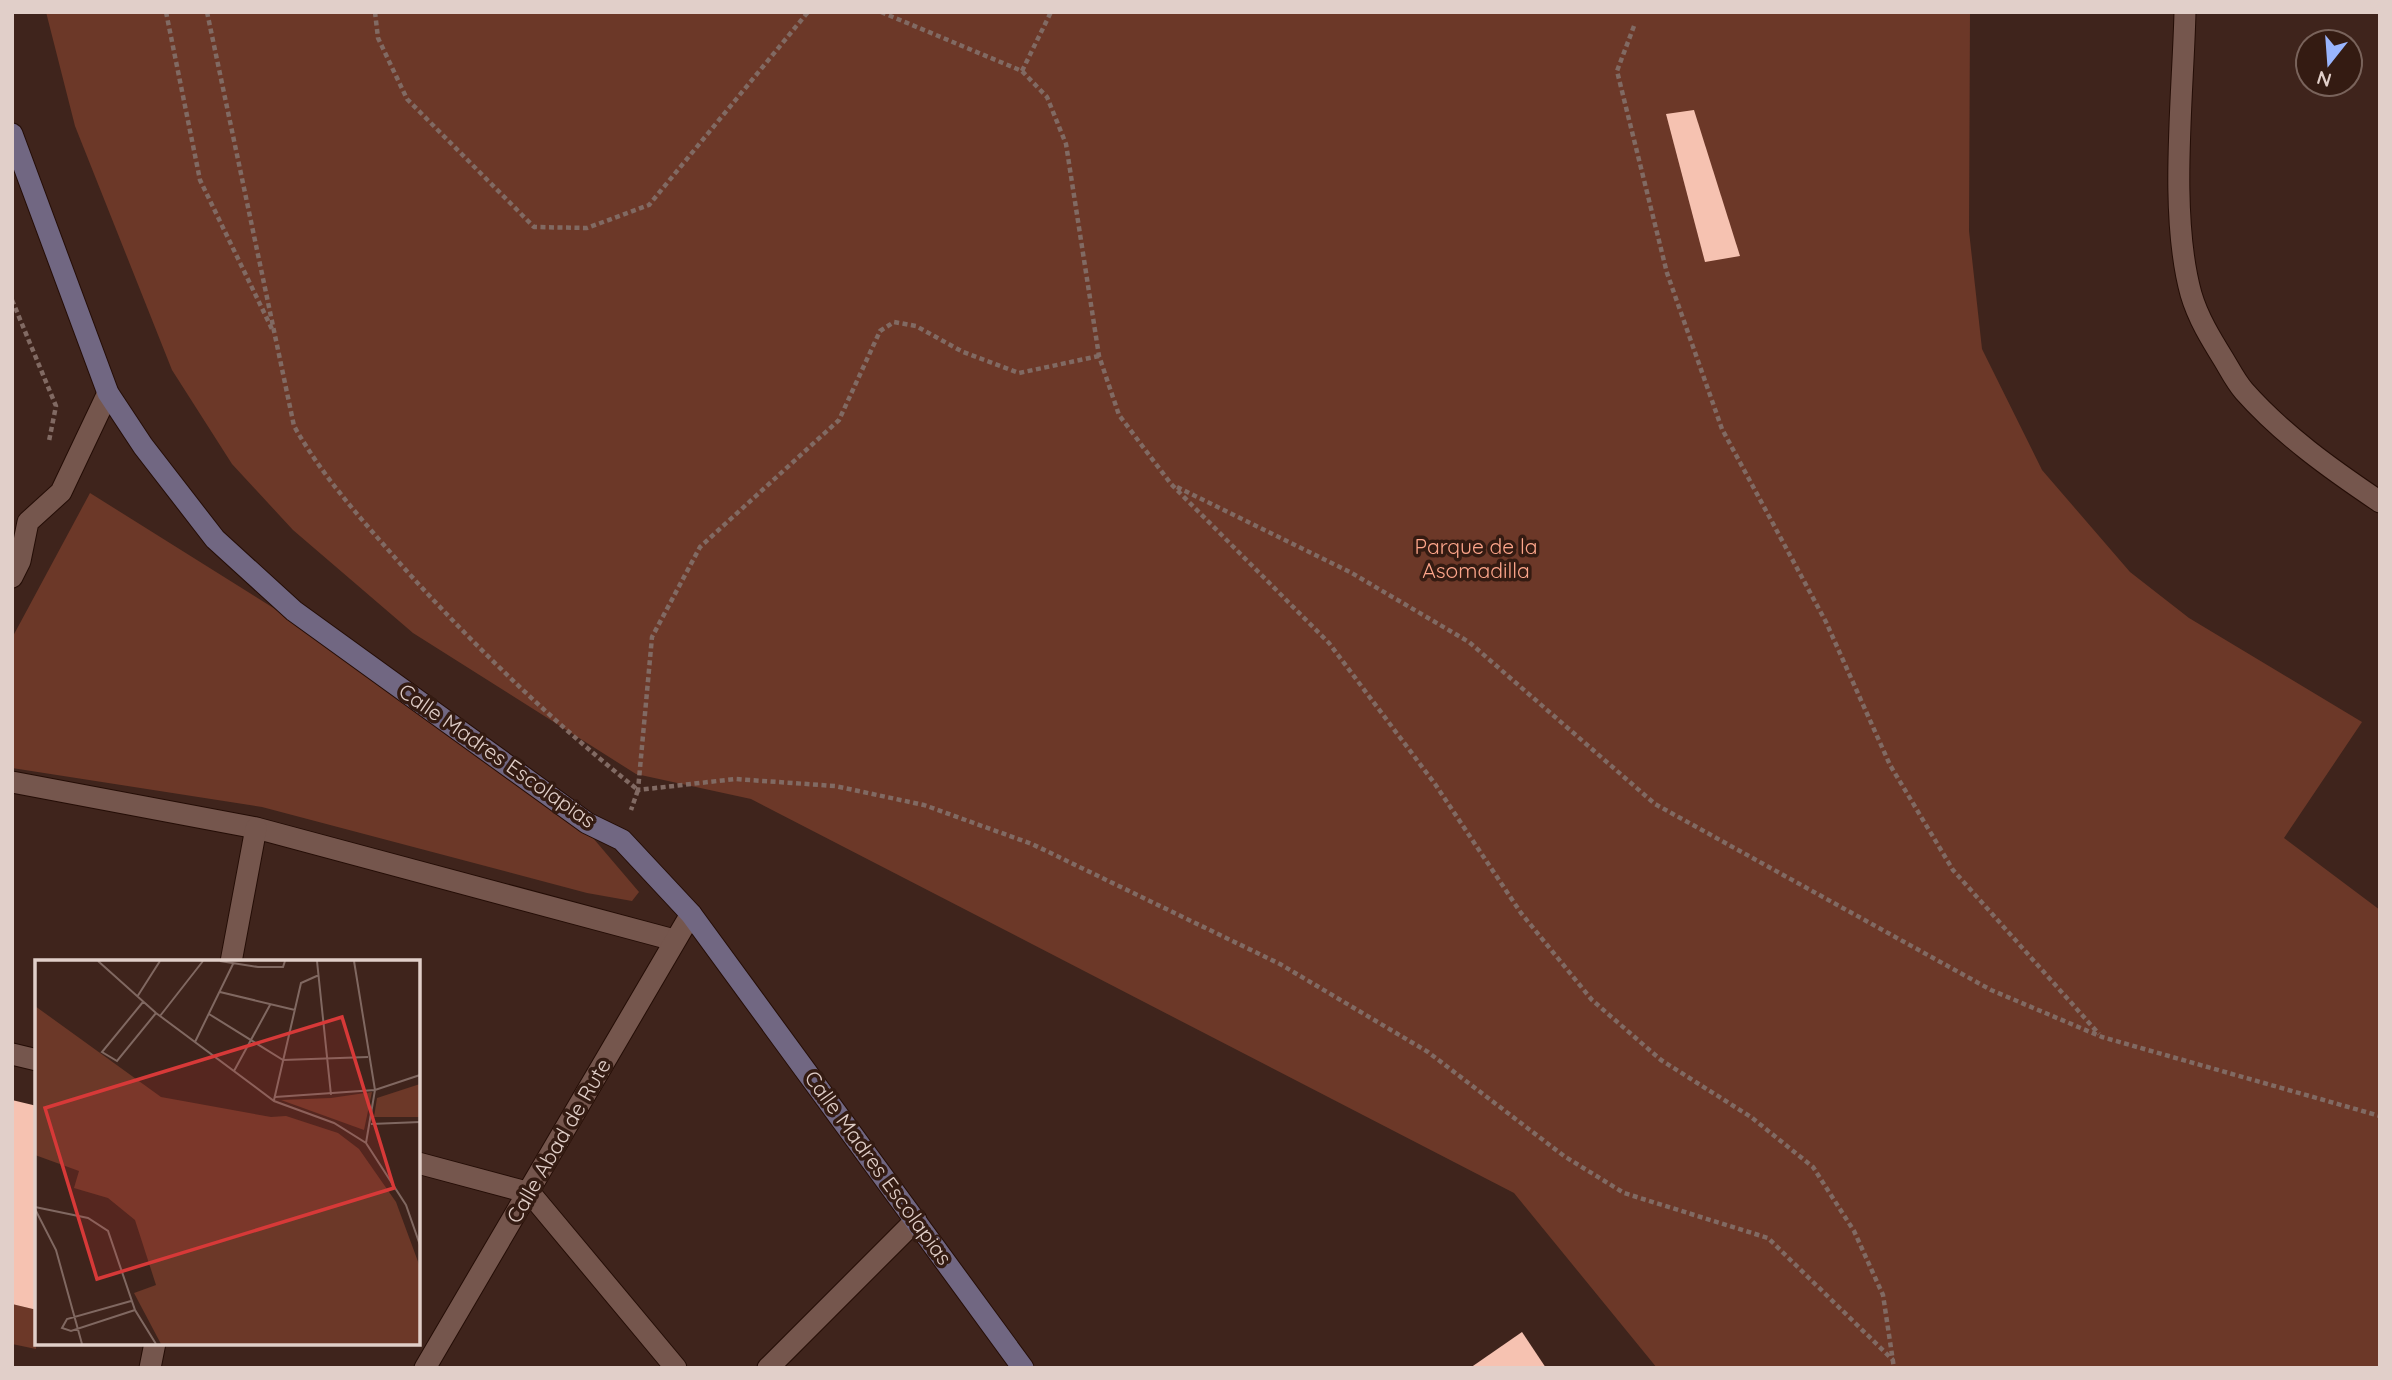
<svg xmlns="http://www.w3.org/2000/svg" width="2392" height="1380" font-family="Quicksand,sans-serif">
  <rect width="100%" height="100%" fill="#3f241c"/>
  <g fill="#6c3828">
    <path d="M46 12H1970L1969 231 1982 349 2042 470 2130 572 2189 618 2362 722 2284 838 2380 910V1368H1657L1514 1193 751 799 636 774 413 633 293 530 232 464 172 370 75 126Z"/>
    <path d="M90 493 283 614 593 838 639 892 632 901 587 893 262 807 12 768V638Z"/>
    <path d="M12 1304 37 1310 36 1349 12 1344Z"/>
  </g>
  <g fill="#f6c2b1">
    <path d="M1694 110 1740 256 1705 262 1666 114Z"/>
    <path d="M12 1100 37 1106V1310L12 1304Z"/>
    <path d="M1522 1332 1546 1368H1470Z"/>
  </g>
  <g fill="none" stroke-linecap="round" stroke-linejoin="round">
    <defs>
      <g id="street">
        <path d="M2185 12C2183 96 2169 214 2191 294 2198 318 2211 339 2224 360 2230 370 2236 382 2244 391 2283 435 2331 469 2380 502"/>
        <path d="M12 577 20 561 28 522 61 492 108 393"/>
        <path d="M12 782 256 828 674 940"/>
        <path d="M231 962 256 828"/>
        <path d="M12 1054 37 1060"/>
        <path d="M418 1163 530 1193 676 1368"/>
        <path d="M150 1368 155 1343"/>
        <path d="M425 1368 691 914"/>
        <path d="M768 1368 916 1220"/>
      </g>
      <path id="secondary" d="M12 134 108 393 143 446 215 539 294 611 587 823 622 840 691 914 1023 1368"/>
    </defs>
    <use href="#street" stroke="#240d06" stroke-width="23"/>
    <use href="#secondary" stroke="#240d06" stroke-width="23"/>
    <g stroke="#816a63" stroke-width="4.5" stroke-dasharray="5 3.5" stroke-linecap="butt">
      <path d="M166 12 200 180 272 329"/>
      <path d="M207 12 294 426C324 479 364 522 404 568 476 648 554 723 638 790L631 810"/>
      <path d="M375 12 378 38 407 99 534 227 587 228 649 205 808 12"/>
      <path d="M881 12 1022 71 1047 97 1066 144 1099 356 1119 415 1171 484 1329 643 1435 784 1521 913 1592 1000 1661 1060 1751 1117 1813 1167 1854 1231 1883 1295 1894 1368"/>
      <path d="M1634 26 1617 71 1667 273 1722 429 1826 622 1890 765 1953 870 2099 1034"/>
      <path d="M1022 71 1051 12"/>
      <path d="M12 300 56 406 49 441"/>
      <path d="M1099 356 1019 373 963 352 916 326 894 322 880 331 839 420 700 547 652 637 638 790 735 779 835 786 924 805 1032 844 1280 964 1428 1052 1564 1156 1624 1193 1768 1238 1893 1360"/>
      <path d="M1177 487 1350 572 1469 642 1655 804 1991 990 2102 1037 2380 1116"/>
    </g>
    <use href="#street" stroke="#75564d" stroke-width="21"/>
    <use href="#secondary" stroke="#716782" stroke-width="21"/>
  </g>
  <g text-anchor="middle" stroke-width="7" stroke-linejoin="round" paint-order="stroke">
    <g font-size="21" fill="#fea68b" stroke="#341b12">
      <text x="1476" y="554">Parque de la<tspan x="1476" dy="24">Asomadilla</tspan></text>
    </g>
    <g font-size="21" fill="#e1cfc9" stroke="#341b12">
      <text transform="translate(497 756) rotate(35)" y="7">Calle Madres Escolapias</text>
      <text transform="translate(559 1141) rotate(-60)" y="7">Calle Abad de Rute</text>
      <text transform="translate(878 1168) rotate(54)" y="7">Calle Madres Escolapias</text>
    </g>
  </g>
  <g transform="translate(35 960)">
    <rect width="385" height="385" fill="#3f241c"/>
    <path d="M0 46 126 137 236 157 251 156 303 173 324 189 361 242 385 307V384H126L99 333 121 325 100 260 73 238 39 228 44 211 0 195ZM385 124V157H339L342 138ZM337 132 329 170 246 140 296 138Z" fill="#6c3828"/>
    <path fill="none" stroke="#806861" stroke-width="2" d="M63 1 121 53 239 141 299 163 331 183 371 245 385 285M185 1 223 7H248L250 1M282 1 296 135M319 1 340 130 331 183M185 32 260 50M102 37 125 1M108 42 67 92 82 101 121 53M174 54 248 100 333 97M125 56 168 1M160 82 198 4M199 111 235 45M240 137 340 130 385 115M239 140 266 23 284 15M336 164 385 162M0 247 53 258 73 271 100 350 121 384M0 249 21 290 47 384M96 341 32 359 27 368 36 371 100 350"/>
    <path fill="#d73938" fill-opacity="0.15" stroke="#d73938" stroke-width="3.5" d="M307 57 359 228 62 319 10 148Z"/>
    <rect width="385" height="385" fill="none" stroke="#e1cfc9" stroke-width="3.5"/>
  </g>
  <rect width="2392" height="1380" fill="none" stroke="#e1cfc9" stroke-width="28"/>
  <g transform="translate(2329 63) rotate(197)"><circle r="33" fill="#341b12" stroke="#79635b" stroke-width="2"/>
  <path d="M0-5L12 26L0 18L-12 26Z" fill="#99b5fd"/>
  <text y="-10" font-size="19" font-weight="bold" text-anchor="middle" fill="#e1cfc9">N</text>
  </g>
</svg>
